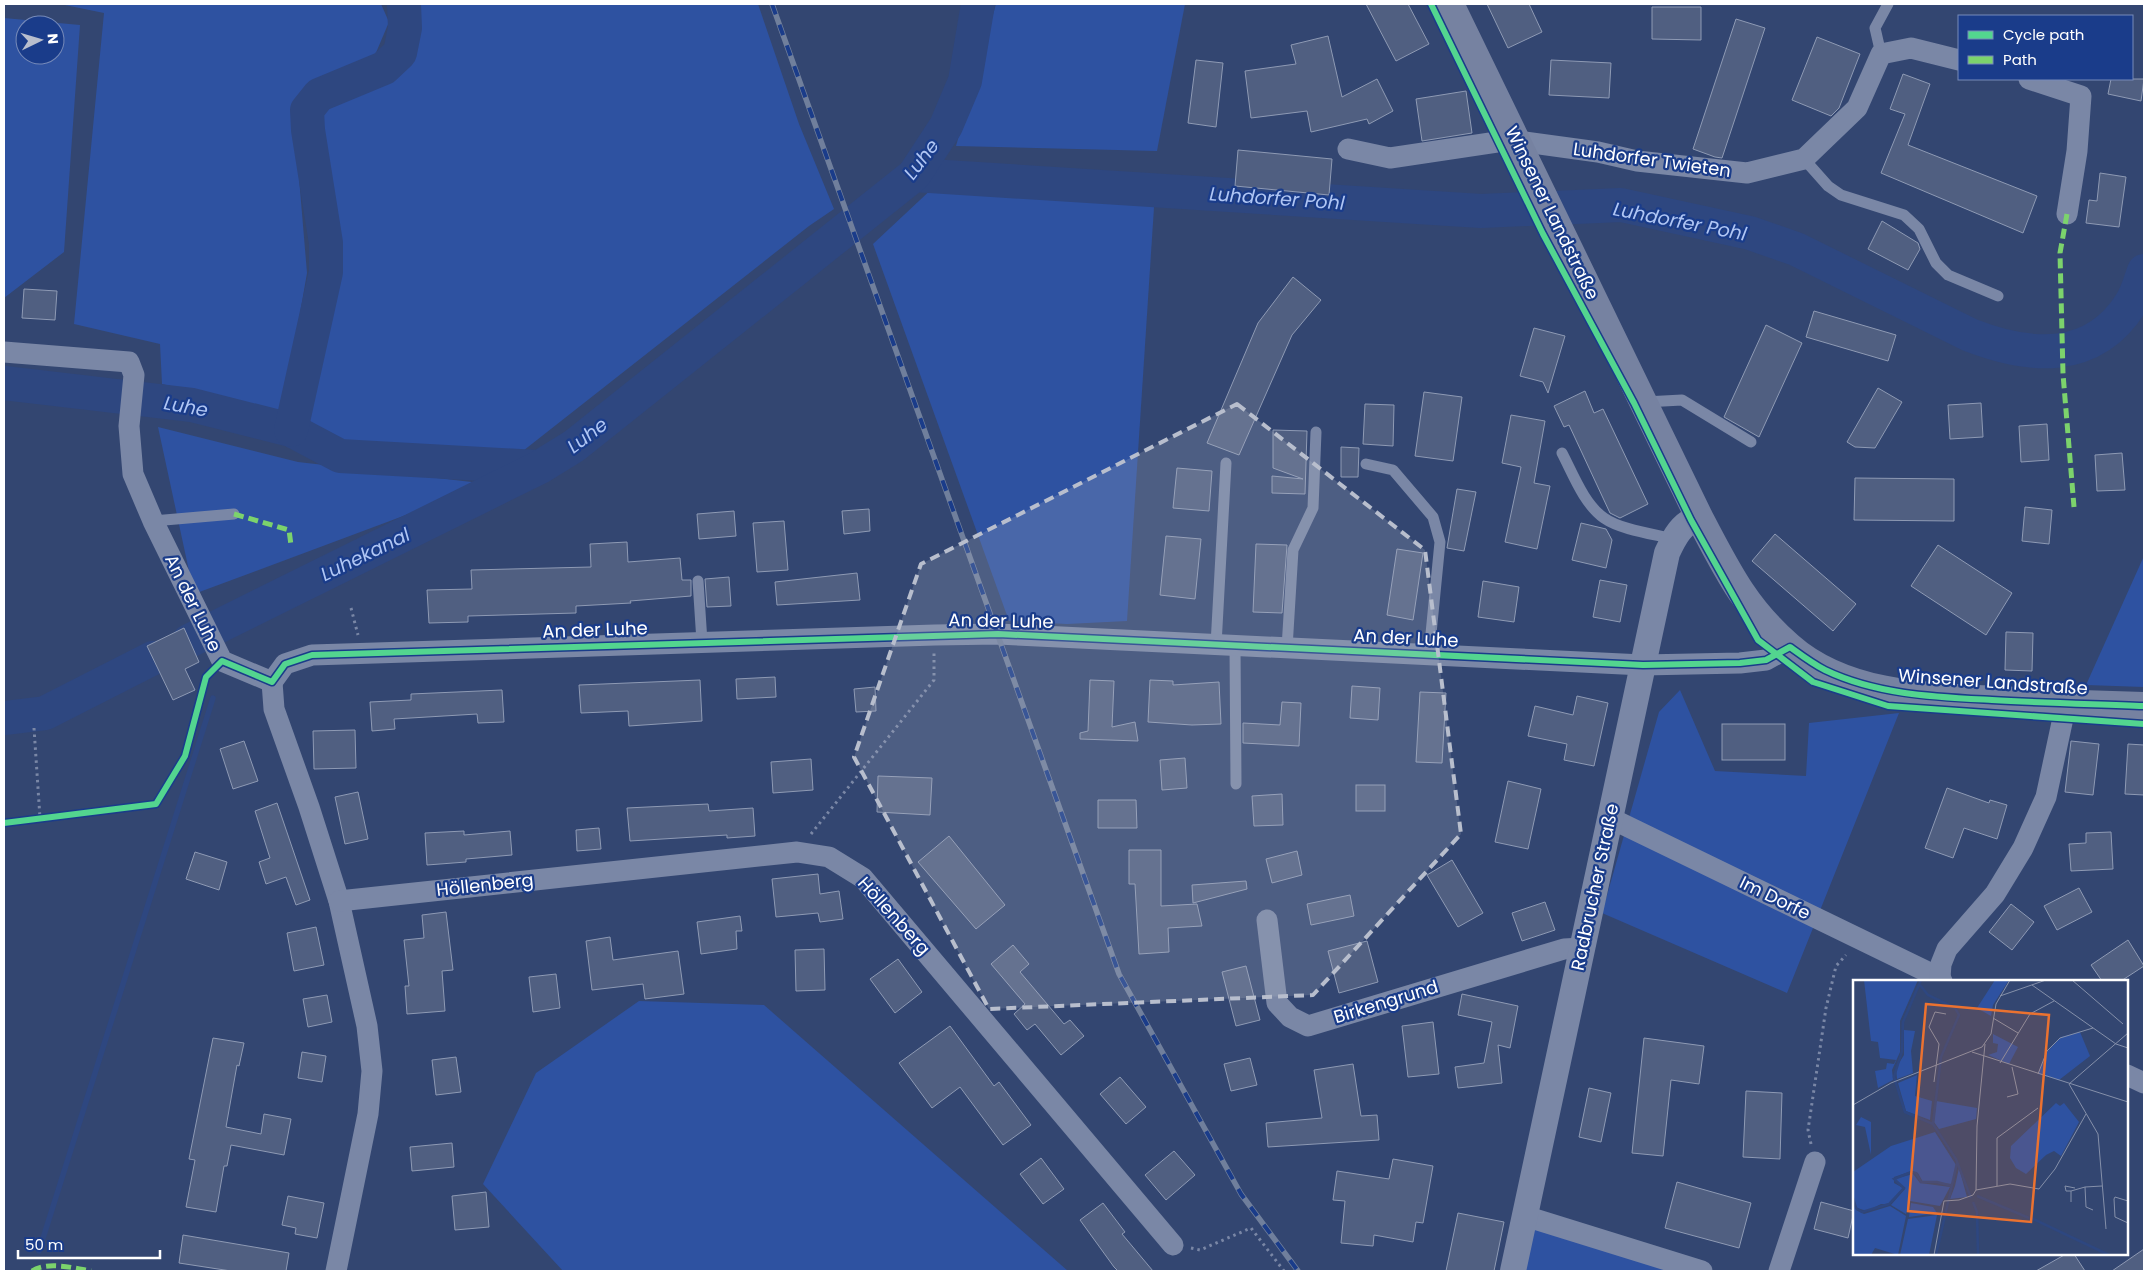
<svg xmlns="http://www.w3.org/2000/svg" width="2148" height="1275" font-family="Poppins,sans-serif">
  <rect width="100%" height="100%" fill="#334671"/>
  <g fill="#2e52a1" fill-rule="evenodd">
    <path d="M60 4H381L389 22 375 55 314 83 299 100 295 130 307 273 283 411 162 384 160 344 74 324 104 13Z"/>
    <path d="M412 4H758L799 124 834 209 809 226 514 458 420 445 354 447 321 439 302 419 340 250 313 125 324 102 395 69 413 43Z"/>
    <path d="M996 4H1185L1157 151 956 146Z"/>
    <path d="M4 18 80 25 64 252 4 298ZM25 25H55V55H25Z"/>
    <path d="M936 185 1155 192 1127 621 1067 624 1009 621 873 244Z"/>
    <path d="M158 427 298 462 489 484 194 594Z"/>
    <path d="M2144 556V687L2086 685Z"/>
    <path d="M1680 690 1715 771 1806 776 1809 723 1899 713 1787 993 1602 913 1659 712Z"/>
    <path d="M639 1001 764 1005 1068 1271H563L483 1184 536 1073Z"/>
    <path d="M1531 1223 1685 1271H1521Z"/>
  </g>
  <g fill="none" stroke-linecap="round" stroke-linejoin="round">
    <path stroke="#2e4780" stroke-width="5.5" d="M39 1251 213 698"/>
    <g stroke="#2e4780" stroke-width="34">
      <path d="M914 175 1481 211 1621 205 1750 233 1796 249 1970 335C2029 358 2093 364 2131 303 2137 294 2140 282 2144 271"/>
      <path d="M4 383 192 405 291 430 340 456 537 467"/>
      <path d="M291 430 326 272V243L308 130 307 110 319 95 384 68 400 53 405 28 404 4"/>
      <path d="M189 641 540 467 574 446 914 175 946 126 965 81 978 4"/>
      <path d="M4 718 45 713 153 658"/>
    </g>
  </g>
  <g fill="#505f81" stroke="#8e9ab4">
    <path d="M1366 4H1408L1429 44 1396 61Z"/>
    <path d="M1487 4H1529L1542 32 1508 48Z"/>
    <path d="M1652 7H1701V40L1652 39Z"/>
    <path d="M1736 19 1765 28 1722 158 1715 157 1693 149Z"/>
    <path d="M1328 36 1342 97 1377 79 1393 111 1369 124 1367 119 1311 132 1307 111 1251 118 1245 71 1296 64 1291 45Z"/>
    <path d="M1817 37 1860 54 1839 108 1831 116 1792 100Z"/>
    <path d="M1196 60 1223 63 1216 127 1188 123Z"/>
    <path d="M1551 60 1611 63 1609 98 1549 95Z"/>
    <path d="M1903 74 1930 84 1908 145 2037 196 2023 233 1881 173 1905 114 1890 109Z"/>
    <path d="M2111 79H2144L2141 101 2108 94Z"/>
    <path d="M1466 91 1472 133 1422 141 1416 99Z"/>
    <path d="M1238 150 1332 159 1329 195 1235 186Z"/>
    <path d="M2100 173 2126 177 2119 227 2086 223 2089 200 2097 201Z"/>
    <path d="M1882 221 1918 243 1920 249 1908 270 1868 249Z"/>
    <path d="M1293 277 1321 300 1292 335 1239 455 1207 443 1258 323Z"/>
    <path d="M24 289 57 291 55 320 22 318Z"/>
    <path d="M1814 311 1896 335 1888 361 1806 337Z"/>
    <path d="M1766 325 1802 343 1759 437 1724 417Z"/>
    <path d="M1534 328 1565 336 1548 393 1543 382 1520 376Z"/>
    <path d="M1878 388 1902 402 1875 448 1855 447 1847 442Z"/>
    <path d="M1585 391 1594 413 1603 409 1648 504 1620 518 1610 513 1569 425 1564 427 1554 406Z"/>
    <path d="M1424 392 1462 397 1453 461 1415 456Z"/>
    <path d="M1981 403 1983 437 1950 439 1948 405Z"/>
    <path d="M1365 404 1394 405 1393 446 1363 444Z"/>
    <path d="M1511 415 1545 421 1534 483 1550 486 1537 549 1505 542 1521 467 1502 463Z"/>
    <path d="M2047 424 2049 460 2021 462 2019 426Z"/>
    <path d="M1273 430 1307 431 1305 494 1272 493V476L1303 479 1273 468Z"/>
    <path d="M1341 447 1359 448 1358 477H1341Z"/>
    <path d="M2122 453 2125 490 2097 491 2095 455Z"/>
    <path d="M1177 468 1212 471 1209 511 1173 508Z"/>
    <path d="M1855 478 1954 479V521L1854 520Z"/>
    <path d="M1457 489 1476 492 1464 551 1447 548Z"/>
    <path d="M2025 507 2052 510 2049 544 2022 541Z"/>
    <path d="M869 509 870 531 844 534 842 511Z"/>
    <path d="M734 511 736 536 699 539 697 514Z"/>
    <path d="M784 521 788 570 757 572 753 523Z"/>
    <path d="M1581 523 1606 529 1612 540 1606 568 1572 560Z"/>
    <path d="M1775 534 1856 604 1833 631 1752 561Z"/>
    <path d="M1166 536 1201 539 1195 599 1160 595Z"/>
    <path d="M627 542 628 562 680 558 682 580H691V596L630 601 631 603 576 606V613L468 616V622L429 623 427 590 472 589 471 570 591 567 590 544Z"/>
    <path d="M1256 544 1287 545 1282 613 1253 612Z"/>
    <path d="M1938 545 2012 593 1986 635 1911 586Z"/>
    <path d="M1397 549 1423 553 1413 620 1387 615Z"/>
    <path d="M857 573 860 600 777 605 775 582Z"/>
    <path d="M729 577 731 606 707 607 705 579Z"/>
    <path d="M1600 580 1627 585 1620 622 1593 617Z"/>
    <path d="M1483 581 1519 587 1514 622 1478 617Z"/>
    <path d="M184 628 199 662 185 669 195 690 173 700 147 646Z"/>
    <path d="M2006 632 2033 633 2032 671 2005 670Z"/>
    <path d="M775 677 776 697 737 699 736 679Z"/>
    <path d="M700 680 702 721 629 726 628 711 581 713 579 685Z"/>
    <path d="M1090 680 1114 681 1112 727 1135 722 1138 741 1080 739V733L1088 731Z"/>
    <path d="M1150 680 1173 681V685L1219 682 1221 724 1192 725 1148 722Z"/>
    <path d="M1352 686 1380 688 1378 720 1350 718Z"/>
    <path d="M875 687 876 711 856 712 854 689Z"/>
    <path d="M502 690 504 722 478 723 477 714 394 719 395 729 372 731 370 702 411 700V694Z"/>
    <path d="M1420 692 1446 693 1442 763 1416 762Z"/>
    <path d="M1577 696 1608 703 1594 766 1564 760 1567 744 1528 736 1535 706 1573 715Z"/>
    <path d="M1282 702 1301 703 1299 746 1243 743V723L1280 725Z"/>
    <rect x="1722" y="724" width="63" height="36"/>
    <path d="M355 730 356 768 314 769 313 731Z"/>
    <path d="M244 741 258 781 233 789 220 749Z"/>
    <path d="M2071 741 2099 744 2093 795 2065 792Z"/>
    <path d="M2128 744 2144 745V795L2125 794Z"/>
    <path d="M1185 758 1187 788 1162 790 1160 760Z"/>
    <path d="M811 759 813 790 773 793 771 762Z"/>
    <path d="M878 776 932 778 930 815 877 812Z"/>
    <path d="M1508 781 1541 789 1528 849 1495 842Z"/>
    <rect x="1356" y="785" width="29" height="26"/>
    <path d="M1947 788 1989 803 1990 800 2007 805 1997 839 1964 828 1953 858 1925 848Z"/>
    <path d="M358 792 368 839 345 844 335 797Z"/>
    <path d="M1282 794 1283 825 1254 826 1252 796Z"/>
    <path d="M1098 800H1136L1137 828H1098Z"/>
    <path d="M277 803 310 900 296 905 286 877 266 884 259 862 270 858 255 811Z"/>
    <path d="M708 804 709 811 753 808 755 836 727 838V835L630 841 627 808Z"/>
    <path d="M599 828 601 849 577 851 576 830Z"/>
    <path d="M464 831V835L510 831 512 855 466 859V862L427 865 425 833Z"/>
    <path d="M2111 832 2113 869 2071 871 2069 844 2086 843V833Z"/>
    <path d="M949 836 1005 905 976 929 918 862Z"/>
    <path d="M1129 850H1161V906L1197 904 1202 926 1168 928 1169 952 1139 954 1135 884H1129Z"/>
    <path d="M1297 851 1302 875 1272 883 1266 859Z"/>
    <path d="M195 852 227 862 219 890 186 879Z"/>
    <path d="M1452 860 1483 913 1458 927 1427 875Z"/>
    <path d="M818 874 820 894 839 891 843 919 820 922 818 913 776 917 772 879Z"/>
    <path d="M1246 881 1247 889 1193 903 1192 885Z"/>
    <path d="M2079 888 2092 912 2057 930 2044 906Z"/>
    <path d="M1350 895 1354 916 1311 925 1307 904Z"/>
    <path d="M1545 902 1555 930 1522 941 1512 913Z"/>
    <path d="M2011 904 2034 922 2012 950 1989 932Z"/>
    <path d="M446 912 453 970 442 971 445 1011 407 1014 405 986H409L404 940 424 938 422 915Z"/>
    <path d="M740 916 742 931H736L737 949 701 954 697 922Z"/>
    <path d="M316 927 324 965 294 971 287 933Z"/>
    <path d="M610 937 613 960 678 951 684 994 645 999 643 984 592 990 586 941Z"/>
    <path d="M2128 940 2144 966 2121 981H2102L2091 965Z"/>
    <path d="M1367 941 1378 982 1339 993 1328 951Z"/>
    <path d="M1013 945 1029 964 1020 972 1064 1024 1070 1020 1084 1036 1061 1055 1035 1024 1027 1030 1014 1014 1025 1004 991 964Z"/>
    <path d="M824 949 825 990 796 991 795 950Z"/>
    <path d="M898 959 922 992 895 1013 870 979Z"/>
    <path d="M1246 966 1260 1020 1236 1026 1222 972Z"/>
    <path d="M556 974 560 1008 533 1012 529 977Z"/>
    <path d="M1462 994 1518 1006 1510 1048 1498 1045 1502 1083 1458 1088 1455 1067 1484 1063 1492 1022 1458 1015Z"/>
    <path d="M327 995 332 1022 308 1027 303 999Z"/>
    <path d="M1433 1022 1439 1074 1408 1077 1402 1026Z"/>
    <path d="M950 1026 994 1086 999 1082 1031 1125 1003 1145 960 1087 932 1108 899 1063Z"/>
    <path d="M213 1038 244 1043 239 1066 237 1065 226 1127 261 1134 264 1114 291 1119 284 1155 231 1145 227 1166H224L216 1212 186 1207 195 1160 189 1159Z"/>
    <path d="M1644 1038 1704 1046 1699 1084 1671 1080 1663 1156 1632 1153Z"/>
    <path d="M302 1052 326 1056 322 1082 298 1078Z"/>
    <path d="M456 1057 461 1092 436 1095 432 1060Z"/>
    <path d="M1250 1058 1257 1085 1231 1091 1224 1064Z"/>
    <path d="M1353 1064 1361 1116 1377 1115 1379 1140 1268 1147 1266 1123 1322 1118 1314 1070Z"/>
    <path d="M1120 1077 1146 1107 1126 1124 1100 1094Z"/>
    <path d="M1589 1088 1611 1093 1601 1142 1579 1137Z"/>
    <path d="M1746 1091 1782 1093 1780 1159 1743 1157Z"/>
    <path d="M452 1143 454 1167 412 1171 410 1147Z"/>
    <path d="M1174 1151 1195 1175 1166 1200 1145 1175Z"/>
    <path d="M1041 1158 1064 1189 1043 1204 1020 1174Z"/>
    <path d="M1393 1159 1433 1166 1423 1223 1416 1222 1413 1242 1374 1235 1373 1246 1341 1243 1345 1201 1333 1200 1337 1171 1389 1179Z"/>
    <path d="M1677 1182 1751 1203 1739 1248 1665 1228Z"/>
    <path d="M486 1192 489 1227 455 1230 452 1196Z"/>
    <path d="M288 1196 324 1203 317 1238 295 1234 296 1228 282 1225Z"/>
    <path d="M1821 1202 1854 1211 1848 1238 1814 1229Z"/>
    <path d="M1103 1203 1125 1232 1122 1234 1153 1271H1118L1114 1267 1080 1220Z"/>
    <path d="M1458 1213 1504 1222 1494 1271H1446Z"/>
    <path d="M183 1235 289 1253 286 1271H231L179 1263Z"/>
    <path d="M2144 1249V1271H2112Z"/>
    <path d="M2066 1254H2074L2085 1271H2036Z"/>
  </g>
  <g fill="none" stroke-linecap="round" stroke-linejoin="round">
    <g stroke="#7a87a6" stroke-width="3" stroke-dasharray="2.5 4" stroke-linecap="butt">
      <path d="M351 608 358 635"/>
      <path d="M34 728 40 818"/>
      <path d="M811 834 934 680V653"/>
      <path d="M1811 1144 1808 1130 1826 1008 1836 966 1846 955"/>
      <path d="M1191 1248 1200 1250 1251 1228 1284 1271"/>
    </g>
    <g stroke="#7a87a6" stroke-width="11">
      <path d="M1881 54 1875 28 1888 4"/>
      <path d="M1804 159 1828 186 1841 195 1904 215 1919 229 1936 263 1948 275 1998 296"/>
      <path d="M1645 402 1682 400 1751 442"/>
      <path d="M1562 453C1573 474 1584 504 1604 518 1621 530 1654 534 1674 539"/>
      <path d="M1366 464 1393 470 1433 517 1440 542 1429 654"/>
      <path d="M153 521 234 514"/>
      <path d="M698 581 702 642"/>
      <path d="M1216 645 1226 463"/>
      <path d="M1235 645 1236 784"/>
      <path d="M1287 648 1293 550 1313 508 1316 432"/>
    </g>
    <g stroke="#7a87a6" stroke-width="21">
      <path d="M2029 79 2081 96 2077 151 2067 214"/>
      <path d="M1348 149 1390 158 1497 142 1517 141 1598 152 1637 161 1747 173 1804 159 1857 108 1881 54 1911 48 1959 60"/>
      <path d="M4 352 129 362 134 375 129 426 133 474 153 521 222 661 272 682"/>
      <path d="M272 682 285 664 312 655 935 635 998 634 1643 665 1740 663 1766 660 1790 647"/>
      <path d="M272 682 274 709 309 807 339 901 367 1026 372 1071 368 1114 336 1271"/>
      <path d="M1610 818 1940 978 1942 981"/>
      <path d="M339 901 797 852 829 857 863 878 1173 1245"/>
      <path d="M1267 920 1277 1003 1290 1017 1308 1026 1564 949 1582 948"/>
      <path d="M1940 978 1941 964 1947 949 1995 894 2023 848 2046 797 2066 704"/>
      <path d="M2127 1075 2144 1083"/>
      <path d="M1525 1216 1702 1271"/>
      <path d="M1779 1271 1815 1162"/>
    </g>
    <path stroke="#7a87a6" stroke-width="26" d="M1513 1271 1667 553C1675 536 1681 524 1699 517"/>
    <path stroke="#7682a1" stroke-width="28" d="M1450 4 1699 517C1726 568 1744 607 1789 646 1845 696 1930 697 2001 700 2049 703 2096 705 2144 706"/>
    <defs>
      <path id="rail" d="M772 4 1119 974 1241 1194 1298 1271"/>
    </defs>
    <use href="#rail" stroke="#707f9c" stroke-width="5.5"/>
    <use href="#rail" stroke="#1a3c8a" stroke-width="4" stroke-dasharray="11" stroke-linecap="butt"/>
    <g stroke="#7cd36c" stroke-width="5" stroke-dasharray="10 5" stroke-linecap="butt">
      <path d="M2067 214 2060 253 2063 374 2074 507"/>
      <path d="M234 514 289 530 291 545"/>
      <path d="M32 1271C47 1261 74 1268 91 1271"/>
    </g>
    <defs>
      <g id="cycleway">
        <path d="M1431 4 1543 234 1634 403 1691 520 1758 640 1813 682 1888 706 2144 724"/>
        <path d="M4 823 156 804 185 756 206 677 222 661 272 682 285 664 312 655 998 634 1643 665 1740 663 1766 660 1790 647C1801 655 1813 664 1825 670 1877 695 1936 697 1992 700 2043 703 2094 704 2144 706"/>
      </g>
    </defs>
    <use href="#cycleway" stroke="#1a3c8a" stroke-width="9"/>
    <use href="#cycleway" stroke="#53d58f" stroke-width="6"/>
  </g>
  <path fill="#b8becd" fill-opacity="0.2" stroke="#b8becd" stroke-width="4" stroke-dasharray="10 6" stroke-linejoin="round" d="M1237 404 1425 550 1461 834 1313 995 989 1009 854 757 921 564Z"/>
  <g text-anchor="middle" stroke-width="4.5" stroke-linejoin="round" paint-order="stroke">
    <g font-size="18" fill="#fff" stroke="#1a3c8a">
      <text transform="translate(1652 160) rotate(8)" y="6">Luhdorfer Twieten</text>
      <text transform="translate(1552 213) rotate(64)" y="6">Winsener Landstraße</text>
      <text transform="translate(193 603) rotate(64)" y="6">An der Luhe</text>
      <text transform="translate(1001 621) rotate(1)" y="6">An der Luhe</text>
      <text transform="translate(595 630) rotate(-2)" y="6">An der Luhe</text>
      <text transform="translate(1406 638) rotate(3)" y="6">An der Luhe</text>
      <text transform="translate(1993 682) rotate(4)" y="6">Winsener Landstraße</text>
      <text transform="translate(485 885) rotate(-6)" y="6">Höllenberg</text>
      <text transform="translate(1595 887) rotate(-78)" y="6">Radbrucher Straße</text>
      <text transform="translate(1775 898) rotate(26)" y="6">Im Dorfe</text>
      <text transform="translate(894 916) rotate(48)" y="6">Höllenberg</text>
      <text transform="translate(1386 1002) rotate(-17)" y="6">Birkengrund</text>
    </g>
    <g font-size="19" font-style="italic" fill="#b0c6f4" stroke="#1a3c8a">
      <text transform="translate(921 159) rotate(-53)" y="7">Luhe</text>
      <text transform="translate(1277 198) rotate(4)" y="7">Luhdorfer Pohl</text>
      <text transform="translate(1680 221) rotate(11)" y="7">Luhdorfer Pohl</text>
      <text transform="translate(186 406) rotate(10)" y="7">Luhe</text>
      <text transform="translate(587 435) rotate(-37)" y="7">Luhe</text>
      <text transform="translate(365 554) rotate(-26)" y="7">Luhekanal</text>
    </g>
  </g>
  <g transform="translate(1853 980)">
    <rect width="275" height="275" fill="#334671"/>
    <path d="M11 0H65L47 41V72L39 90 40 100 25 108 22 91 33 89 34 83 41 84 43 80 27 78 25 62 18 61ZM142 0H156L140 25 138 36 124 28ZM51 50 62 51 58 71 60 93 44 99 43 88 51 75ZM227 52 237 76 206 100 185 94 194 72 208 57ZM140 54 165 67 156 84 135 75 144 72 145 64 140 63ZM64 95 62 116 79 121 77 140 53 131 45 103ZM83 121 124 128 123 139 86 149 81 142ZM203 123 207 126 211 123 226 142 208 176 201 171 193 175 173 194 163 188 157 178 158 166ZM8 137 18 142V175L12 147 3 145ZM82 152 103 185 100 204 70 202 65 193 59 191 41 197V203L50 208 35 224H28L14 231 4 228 0 217V192L38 166ZM106 188 114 217 97 219 102 206ZM60 194 67 203 97 207 87 226 57 221 53 234 38 225 52 209 42 199ZM0 220 3 230 11 234 37 226 53 236 45 275 22 268 18 275H0ZM58 223 80 227 84 233 56 237ZM84 235 76 275H47L55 239Z" fill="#2e52a1"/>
    <path fill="none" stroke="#2e4780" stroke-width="2.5" d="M68 0 50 42 49 71 41 97 52 132 80 144 103 179 118 218M67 5 75 15 102 28 106 35 88 77 80 144M124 216 176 238M0 218 3 228 9 232 36 224 51 208 41 199 58 192 63 193 68 202H84L99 206M120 222 124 232 125 275M178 238 256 275M83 275 104 183"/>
    <path fill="none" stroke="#8590aa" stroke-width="1" d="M219 0 270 44M179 5 263 64 275 68M147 16 193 0M140 38 165 53M119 72 275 122M147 83 177 34 201 21M185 94 194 71 207 58 240 48M81 102 86 64 76 47 82 32 93 34M216 104 245 154 253 249M216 104 275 53M154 117 165 114 159 87M0 125 38 103 129 67 138 54 143 24 157 0M144 206V158L185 128M123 210 157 204 186 209 202 189 233 134M218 211H213L212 206 222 208M275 221 262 217 261 219 262 237 275 243M218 222V211L232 207M240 230 233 227 232 207 249 206M81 275 91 221 106 220 120 215 123 210 124 146 132 64"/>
    <path fill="#eb7230" fill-opacity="0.15" stroke="#eb7230" stroke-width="2.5" d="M73 24 196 35 178 242 55 231Z"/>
    <rect width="275" height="275" fill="none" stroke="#fff" stroke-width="2.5"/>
  </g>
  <rect width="2148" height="1275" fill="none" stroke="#ffffff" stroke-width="10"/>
  <rect x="1958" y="15" width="175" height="65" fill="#1a3c8a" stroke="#768ab9"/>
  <rect x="1968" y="31" width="25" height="8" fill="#53d58f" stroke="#768ab9"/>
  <text x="2003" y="40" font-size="15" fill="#ffffff">Cycle path</text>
  <rect x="1968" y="56" width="25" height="8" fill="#7cd36c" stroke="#768ab9"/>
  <text x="2003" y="65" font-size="15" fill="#ffffff">Path</text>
  <g transform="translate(40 40) rotate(85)"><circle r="24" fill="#1a3c8a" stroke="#768ab9"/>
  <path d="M0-4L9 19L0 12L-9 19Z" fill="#b8becd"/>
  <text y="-8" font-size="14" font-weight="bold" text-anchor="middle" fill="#ffffff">N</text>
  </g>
  <path d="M18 1250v8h142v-8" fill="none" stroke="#ffffff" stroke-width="2.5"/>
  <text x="25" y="1250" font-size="15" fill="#ffffff" stroke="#1a3c8a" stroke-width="4" paint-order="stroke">50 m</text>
</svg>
